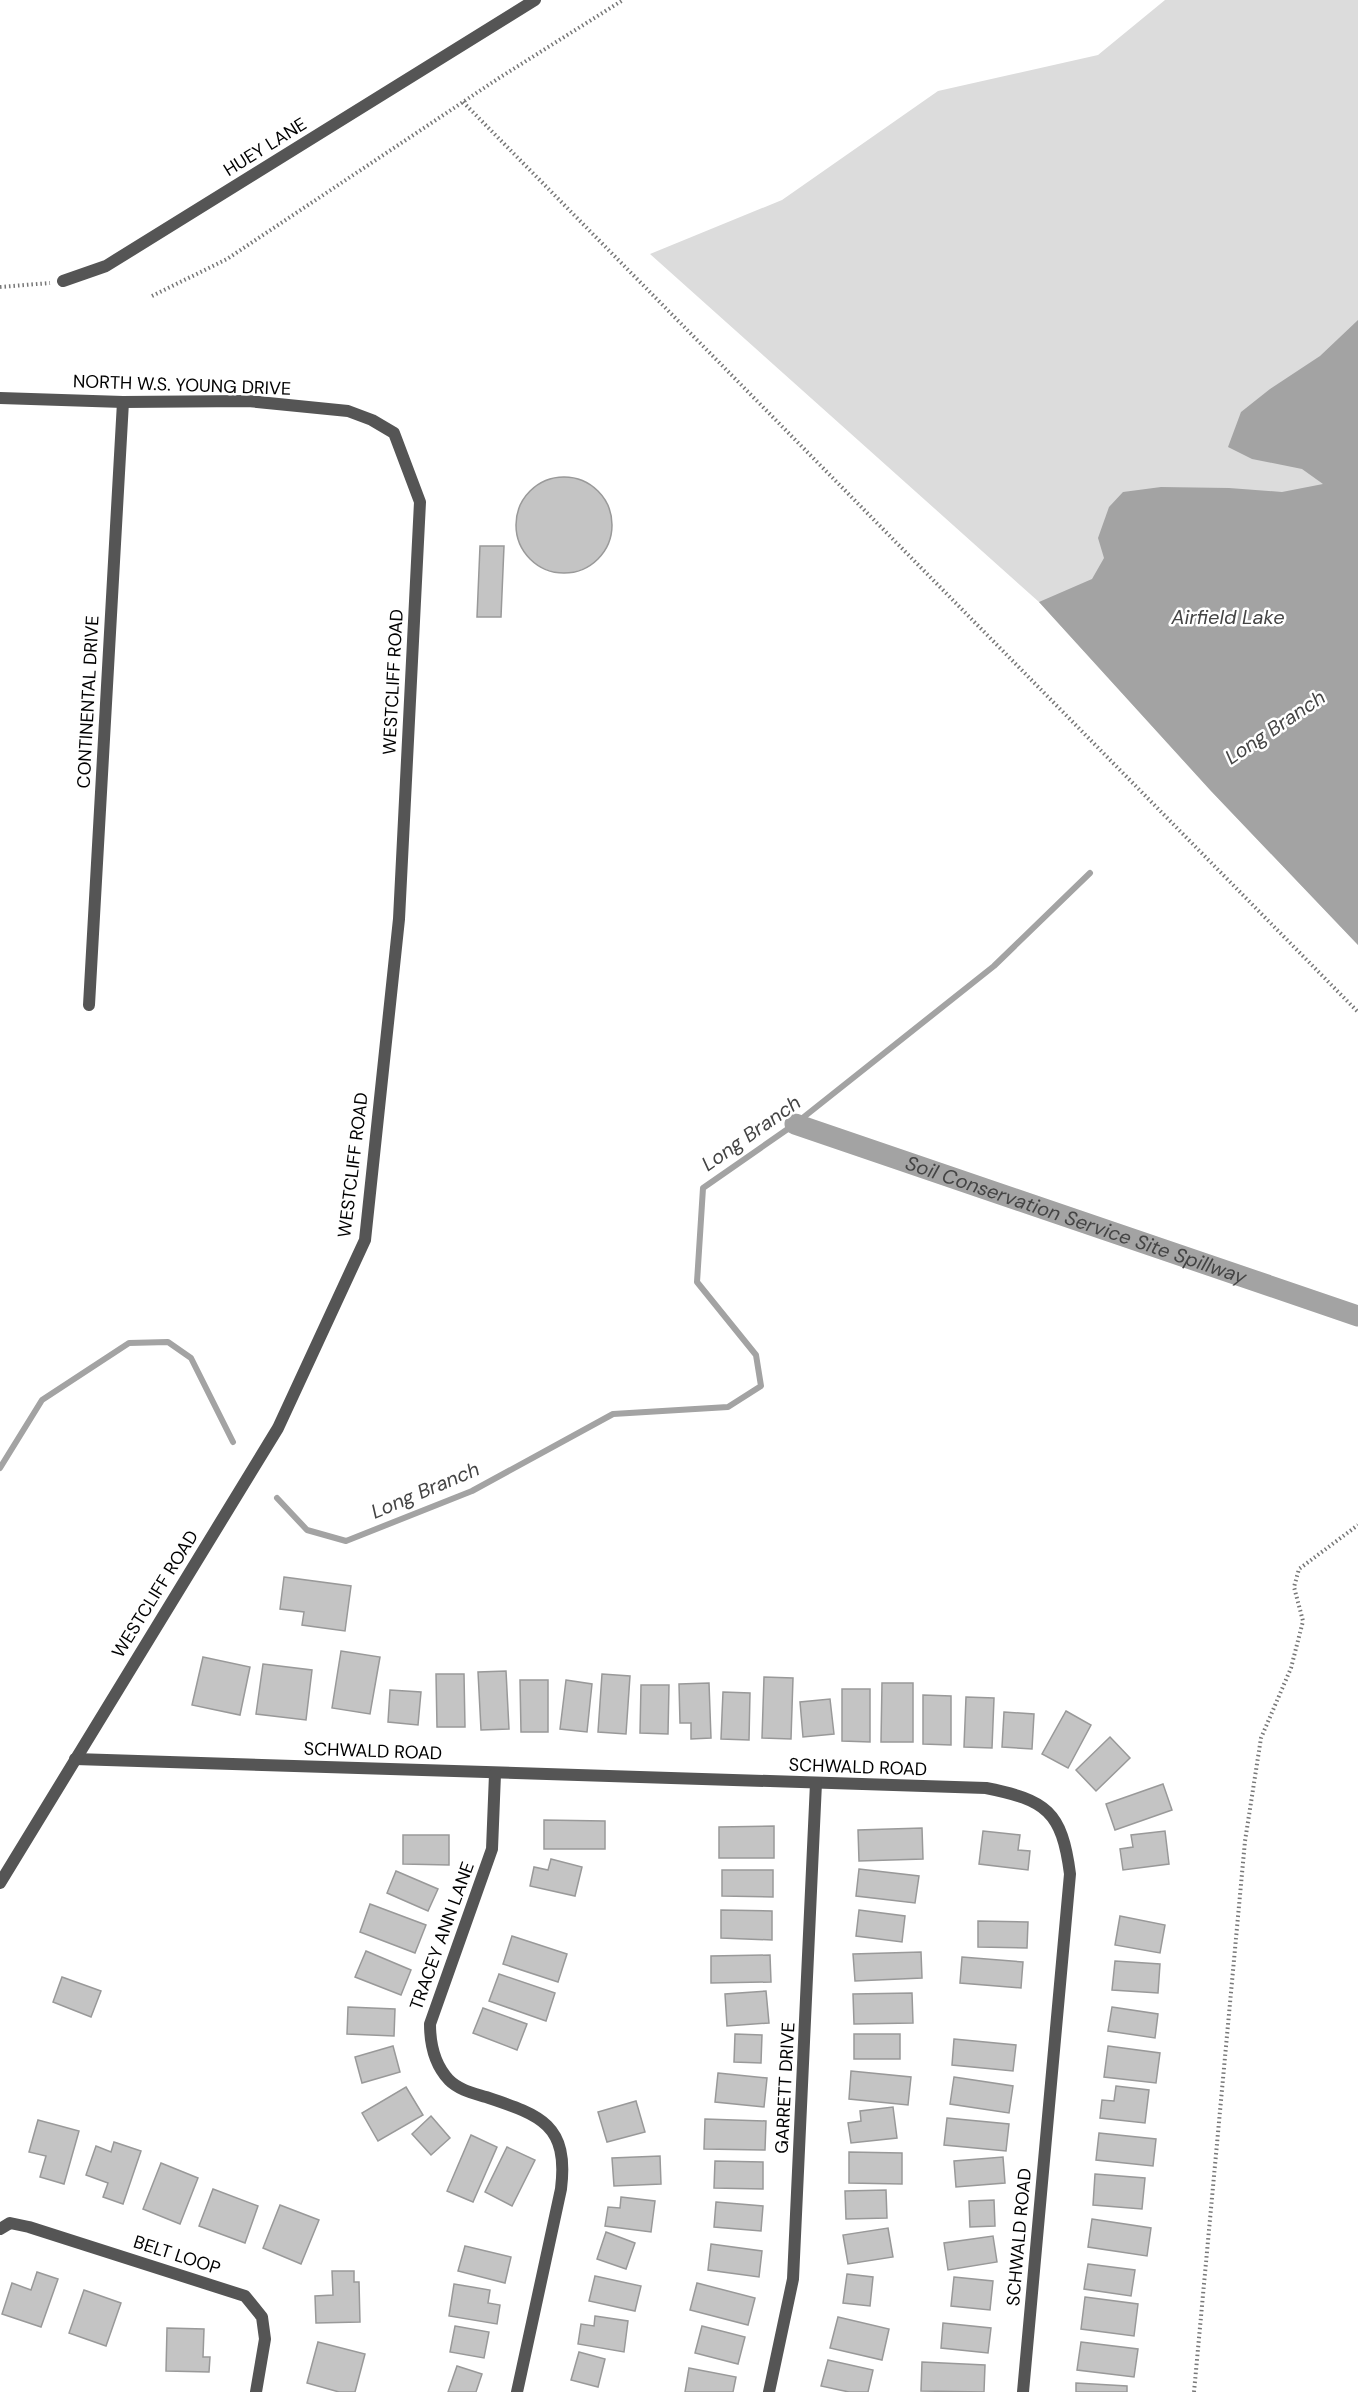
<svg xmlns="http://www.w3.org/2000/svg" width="1358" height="2392" font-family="'DM Sans',sans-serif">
  <rect width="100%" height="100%" fill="#fff"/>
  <path fill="#dcdcdc" d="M1165 0H1358V945L1211 791 1039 602 650 254 782 200 938 91 1098 55Z"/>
  <path fill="#a3a3a3" d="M1358 320V945L1211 791 1039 602 1092 579 1104 558 1098 538 1109 507 1123 492 1161 487 1229 488 1282 492 1323 484 1302 469 1252 459 1228 447 1241 412 1270 389 1320 356Z"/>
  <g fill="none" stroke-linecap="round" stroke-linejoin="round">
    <g stroke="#a3a3a3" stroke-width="6">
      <path d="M0 1468 42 1400 129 1343 168 1342 191 1358 233 1442"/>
      <path d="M277 1498 307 1530 346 1541 472 1491 613 1414 728 1407 761 1386 756 1355 697 1282 703 1188 795 1124 994 966 1090 873"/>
    </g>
    <path stroke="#a3a3a3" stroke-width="21" id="s1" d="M795 1124 1358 1316"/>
  </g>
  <g fill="#c4c4c4" stroke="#999" stroke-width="1.5">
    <circle cx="564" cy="525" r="48"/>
    <path d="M480 546H504L501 617H477Z"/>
    <path d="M284 1577 351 1586 345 1631 302 1625 304 1612 280 1609Z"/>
    <path d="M341 1651 380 1657 370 1714 332 1708Z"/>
    <path d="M203 1657 250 1667 240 1715 192 1705Z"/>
    <path d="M263 1664 312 1670 306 1720 256 1714Z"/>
    <path d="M506 1671 509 1729 481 1730 478 1672Z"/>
    <path d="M436 1674H464L465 1727H437Z"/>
    <path d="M602 1674 630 1676 626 1734 598 1732Z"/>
    <path d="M764 1677 793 1678 791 1739 762 1738Z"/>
    <path d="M520 1680H548V1732H521Z"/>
    <path d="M566 1680 592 1684 587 1732 560 1729Z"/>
    <path d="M709 1683 711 1738 691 1739V1723H680L679 1684Z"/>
    <path d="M882 1683H913V1742H881Z"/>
    <path d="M641 1685H669L668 1734 640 1733Z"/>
    <path d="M842 1689H870V1742L842 1741Z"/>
    <path d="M390 1690 421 1692 418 1725 388 1722Z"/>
    <path d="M723 1692 750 1693 749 1740 721 1739Z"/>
    <path d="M923 1695 951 1696V1745L923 1744Z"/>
    <path d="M966 1697 994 1698 992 1748 964 1747Z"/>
    <path d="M830 1699 834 1734 803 1737 800 1702Z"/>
    <path d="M1066 1711 1091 1725 1068 1768 1042 1754Z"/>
    <path d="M1004 1712 1034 1714 1032 1749 1002 1747Z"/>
    <path d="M1110 1737 1130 1758 1096 1791 1076 1770Z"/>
    <path d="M1163 1784 1172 1810 1115 1830 1106 1804Z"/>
    <path d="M544 1820 605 1821V1849H544Z"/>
    <path d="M774 1826V1858H719V1827Z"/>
    <path d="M922 1828 923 1859 859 1861 858 1830Z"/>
    <path d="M983 1831 1020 1835 1018 1850 1030 1851 1028 1870 979 1864Z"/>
    <path d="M1165 1831 1169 1864 1123 1870 1120 1849 1133 1847 1131 1835Z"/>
    <path d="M403 1835H449V1865L403 1864Z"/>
    <path d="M551 1859 582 1867 575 1896 530 1886 534 1867 548 1870Z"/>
    <path d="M859 1869 919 1876 915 1903 856 1896Z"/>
    <path d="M722 1870H773V1897L722 1896Z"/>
    <path d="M396 1871 438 1889 428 1911 387 1893Z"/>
    <path d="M370 1904 426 1925 415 1953 360 1932Z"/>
    <path d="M721 1910 772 1911V1940L721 1938Z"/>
    <path d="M859 1910 905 1916 902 1942 856 1936Z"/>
    <path d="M1120 1916 1165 1925 1160 1953 1115 1945Z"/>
    <path d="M978 1921 1028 1922 1027 1948 978 1947Z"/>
    <path d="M512 1936 567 1954 558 1982 503 1964Z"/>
    <path d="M366 1951 411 1970 401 1995 355 1977Z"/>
    <path d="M921 1952 922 1978 855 1981 853 1954Z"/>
    <path d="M770 1955 771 1982 711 1983V1956Z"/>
    <path d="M962 1957 1023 1962 1021 1988 960 1983Z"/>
    <path d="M1115 1961 1160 1964 1158 1993 1112 1990Z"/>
    <path d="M499 1974 555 1993 546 2021 489 2001Z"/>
    <path d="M62 1977 101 1991 91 2017 53 2002Z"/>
    <path d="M766 1991 769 2023 727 2026 725 1994Z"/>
    <path d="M912 1993 913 2023 854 2024 853 1994Z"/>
    <path d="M348 2007 395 2009 394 2036 347 2034Z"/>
    <path d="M1112 2007 1158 2014 1155 2038 1108 2031Z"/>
    <path d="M483 2008 527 2024 517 2050 473 2033Z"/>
    <path d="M735 2034 762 2035 761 2063 734 2062Z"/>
    <rect x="854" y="2034" width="46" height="25"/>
    <path d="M954 2039 1016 2045 1013 2071 952 2065Z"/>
    <path d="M393 2046 400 2072 362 2083 355 2057Z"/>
    <path d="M1108 2046 1160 2053 1156 2083 1104 2077Z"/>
    <path d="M851 2071 911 2077 908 2105 849 2099Z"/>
    <path d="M718 2073 767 2078 764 2107 715 2102Z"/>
    <path d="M954 2077 1013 2086 1009 2113 950 2104Z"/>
    <path d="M1116 2086 1149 2090 1145 2123 1100 2118 1102 2100 1114 2101Z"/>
    <path d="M406 2087 423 2115 378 2141 362 2113Z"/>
    <path d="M636 2101 645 2132 607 2142 598 2112Z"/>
    <path d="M893 2107 897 2138 851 2143 848 2123 861 2121 860 2111Z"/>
    <path d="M431 2116 450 2138 431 2155 412 2134Z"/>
    <path d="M947 2118 1009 2124 1006 2151 944 2145Z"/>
    <path d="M705 2119 766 2121 765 2150 704 2149Z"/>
    <path d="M38 2120 79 2131 64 2184 40 2177 46 2156 29 2152Z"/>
    <path d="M1099 2133 1156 2139 1153 2166 1096 2160Z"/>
    <path d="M471 2135 497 2147 473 2202 447 2191Z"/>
    <path d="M114 2142 141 2151 123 2204 103 2197 108 2183 86 2175 96 2146 111 2152Z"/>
    <path d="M507 2147 535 2160 512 2206 485 2192Z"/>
    <path d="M849 2152 902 2153V2184L849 2183Z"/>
    <path d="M660 2156 661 2184 614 2186 612 2158Z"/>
    <path d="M1003 2157 1005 2183 956 2187 954 2161Z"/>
    <path d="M715 2161 763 2162V2189L714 2188Z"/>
    <path d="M161 2163 198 2178 180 2224 143 2209Z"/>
    <path d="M1095 2174 1145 2178 1142 2209 1093 2205Z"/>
    <path d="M213 2189 258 2206 245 2243 199 2226Z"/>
    <path d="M886 2190 887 2218 846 2219 845 2191Z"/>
    <path d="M621 2197 655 2201 651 2232 605 2226 608 2207 620 2208Z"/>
    <path d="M994 2200 995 2226 970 2227 969 2201Z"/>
    <path d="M716 2202 763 2206 761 2231 714 2227Z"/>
    <path d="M280 2205 319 2220 301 2264 263 2248Z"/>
    <path d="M1092 2219 1151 2228 1147 2256 1088 2247Z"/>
    <path d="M888 2228 893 2257 848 2264 843 2235Z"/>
    <path d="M606 2232 635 2243 626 2269 597 2259Z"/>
    <path d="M993 2236 997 2262 948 2270 944 2243Z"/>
    <path d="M711 2244 762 2251 759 2277 708 2270Z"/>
    <path d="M465 2246 511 2257 505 2283 458 2271Z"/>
    <path d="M1088 2264 1135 2270 1131 2296 1084 2289Z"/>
    <path d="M332 2271H354V2282H359L360 2322 316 2323 315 2296 333 2295Z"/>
    <path d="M37 2272 58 2279 41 2327 2 2314 12 2283 31 2290Z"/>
    <path d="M847 2274 873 2277 870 2306 843 2303Z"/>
    <path d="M595 2276 641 2286 635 2311 589 2301Z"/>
    <path d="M954 2277 993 2281 990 2310 951 2306Z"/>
    <path d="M697 2283 755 2298 748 2325 690 2310Z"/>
    <path d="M454 2284 490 2290 488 2303 500 2305 497 2324 449 2316Z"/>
    <path d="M84 2290 121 2303 106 2346 69 2333Z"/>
    <path d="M1085 2297 1138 2304 1134 2336 1081 2329Z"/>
    <path d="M595 2316 628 2321 624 2352 578 2344 581 2324 594 2326Z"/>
    <path d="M838 2317 889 2329 882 2360 830 2348Z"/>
    <path d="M943 2323 991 2328 988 2353 941 2348Z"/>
    <path d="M455 2326 489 2332 484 2358 450 2352Z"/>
    <path d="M702 2326 745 2337 738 2364 695 2353Z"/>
    <path d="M167 2328 204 2329 203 2357H210L209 2372 166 2371Z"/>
    <path d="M318 2342 365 2354 355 2392H339L307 2383Z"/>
    <path d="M1081 2342 1138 2349 1134 2377 1077 2370Z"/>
    <path d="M579 2352 605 2359 598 2387 571 2380Z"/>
    <path d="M828 2360 873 2370 868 2392H849L821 2386Z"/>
    <path d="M922 2362 985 2365 984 2392 921 2391Z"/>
    <path d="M457 2366 482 2374 476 2392H448Z"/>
    <path d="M689 2368 736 2377 733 2392H685Z"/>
    <path d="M1076 2383 1127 2386V2392H1076Z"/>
  </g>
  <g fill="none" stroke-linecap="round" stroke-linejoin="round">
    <g stroke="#777" stroke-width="4" stroke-dasharray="1.5 3" stroke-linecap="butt">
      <path d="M463 102 1358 1012"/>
      <path d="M0 287 50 283"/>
      <path d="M152 296 227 259 499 78 623 0"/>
      <path d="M1194 2392 1245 1841 1261 1738 1291 1668 1303 1621 1294 1587 1299 1569 1358 1525"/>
    </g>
    <g stroke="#555" stroke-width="12">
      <path d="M63 281 106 266 535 0"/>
      <path d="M89 1005 123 402"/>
      <path d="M75 1759 986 1788C1046 1800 1062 1811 1070 1874L1023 2392"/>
      <path d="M495 1774 492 1849 430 2024C430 2045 434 2064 449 2080 459 2090 473 2093 486 2097 540 2115 569 2124 561 2189L517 2392"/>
      <path d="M0 2229 10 2223 29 2227 245 2296 262 2317 265 2339 256 2392"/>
      <path d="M769 2392 793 2279 816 1783"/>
    </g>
    <path stroke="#555" stroke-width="12" d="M0 398 123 402 248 401 348 411 372 420 394 433 420 502 399 919 365 1240 278 1428 0 1883"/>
  </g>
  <g text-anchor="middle" stroke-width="5" stroke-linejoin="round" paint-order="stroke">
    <g font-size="18" fill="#000" stroke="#fff">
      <text transform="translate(265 147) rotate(-32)" y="6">HUEY LANE</text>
      <text transform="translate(182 385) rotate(2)" y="6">NORTH W.S. YOUNG DRIVE</text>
      <text transform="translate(393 682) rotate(-87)" y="6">WESTCLIFF ROAD</text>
      <text transform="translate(88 702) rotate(-87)" y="6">CONTINENTAL DRIVE</text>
      <text transform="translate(353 1165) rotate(-83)" y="6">WESTCLIFF ROAD</text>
      <text transform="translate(155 1594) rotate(-58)" y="6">WESTCLIFF ROAD</text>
      <text transform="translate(373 1751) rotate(2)" y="6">SCHWALD ROAD</text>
      <text transform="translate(858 1767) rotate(2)" y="6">SCHWALD ROAD</text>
      <text transform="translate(442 1936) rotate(-70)" y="6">TRACEY ANN LANE</text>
      <text transform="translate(785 2088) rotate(-87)" y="6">GARRETT DRIVE</text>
      <text transform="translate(1019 2237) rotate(-85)" y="6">SCHWALD ROAD</text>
      <text transform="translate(177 2255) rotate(18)" y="6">BELT LOOP</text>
    </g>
    <g font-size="20" font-style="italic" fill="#444" stroke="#fff">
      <text x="1228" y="624">Airfield Lake</text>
      <text transform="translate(1275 727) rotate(-34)" y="7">Long Branch</text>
      <text transform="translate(751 1133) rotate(-35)" y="7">Long Branch</text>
      <text dy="7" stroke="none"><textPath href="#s1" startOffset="297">Soil Conservation Service Site Spillway</textPath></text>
      <text transform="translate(425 1490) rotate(-23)" y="7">Long Branch</text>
    </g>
  </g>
</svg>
